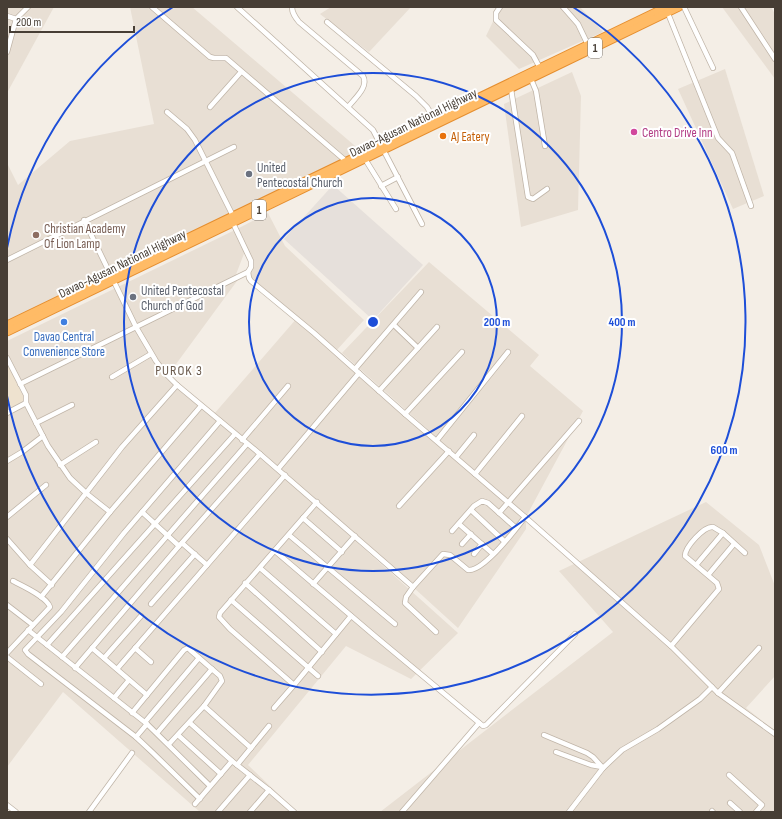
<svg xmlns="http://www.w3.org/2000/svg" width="782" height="819" font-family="'Sofia Sans Condensed',sans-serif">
  <rect width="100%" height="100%" fill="#f4eee6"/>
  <g fill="#e8dfd4">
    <path d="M7 7H54L7 93Z"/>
    <path d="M130 7H192L361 151 204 228 7 321V163L18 185 70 141 154 124Z"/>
    <path d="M331 7H411L369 52 320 14Z"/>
    <path d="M500 7H580L603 32 519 69 486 36Z"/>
    <path d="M722 7H771L775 14V79Z"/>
    <path d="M725 69 764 196 733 209 678 89Z"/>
    <path d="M572 72 581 96 578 210 521 227 504 104Z"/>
    <path d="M268 213 285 246 364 320 336 351 526 520V529L458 628 391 567 215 415 458 633 411 679 346 646 248 765 297 812H200L63 692 7 767V409L24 400 19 381 7 356V341L235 230 245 251 235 277 237 281 168 375 214 414 297 318 247 273 254 263 237 229Z"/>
    <path d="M429 262 539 355 530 366 583 411 526 517 342 353Z"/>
    <path d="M706 502 759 545 775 586V676L746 708 775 731V812H380L613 632 559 571Z"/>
  </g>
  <path fill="#e6e0db" d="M333 185 423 265 373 320 284 239Z"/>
  <path fill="#eee2cf" d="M7 363 25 400 7 410Z"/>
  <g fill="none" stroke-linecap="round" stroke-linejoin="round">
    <defs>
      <g id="minor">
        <path d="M152 7 210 57 214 58H226L347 162"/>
        <path d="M237 7 373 130 422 224"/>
        <path d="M292 7C292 13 295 17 299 22L363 76C369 87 355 98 348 107"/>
        <path d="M500 7 496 13V20L533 55 541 70"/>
        <path d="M563 7 578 24 589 47"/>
        <path d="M684 7 713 68"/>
        <path d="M741 7 775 59"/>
        <path d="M667 11 718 138 732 153 751 206"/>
        <path d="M7 16 16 19 28 7"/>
        <path d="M327 22 416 96 427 107 434 119"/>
        <path d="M7 52 16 19"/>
        <path d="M531 79 536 91 545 146"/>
        <path d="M511 89 528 197 533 199 547 189"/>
        <path d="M210 107 241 72"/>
        <path d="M167 112 187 129 195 140 233 216"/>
        <path d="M365 159 396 209"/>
        <path d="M381 186 398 177"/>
        <path d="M84 220 136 327 156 361 166 374 177 385 260 454 413 587"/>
        <path d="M7 260 234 147"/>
        <path d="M248 272 249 278 251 281 314 333 405 414 525 517 671 646 718 693 775 734"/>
        <path d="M394 325 418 348"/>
        <path d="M7 358 26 395V403L48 446 70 478 86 493 110 512"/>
        <path d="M355 369 421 292"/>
        <path d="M112 377 151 354"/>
        <path d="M20 384 248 272 251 267V261L232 221"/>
        <path d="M379 391 437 327"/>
        <path d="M7 413 26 403"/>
        <path d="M405 414 462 352"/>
        <path d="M36 423 72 405"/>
        <path d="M242 440 288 386"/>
        <path d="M437 440 508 352"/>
        <path d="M456 457 474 435"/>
        <path d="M7 461 22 452 43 436"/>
        <path d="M60 465 96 442"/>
        <path d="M278 469 359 373"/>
        <path d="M475 474 522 416"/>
        <path d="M317 502C285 539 252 576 220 613L219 617 230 629 294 685 351 616"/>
        <path d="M399 506 449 451"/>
        <path d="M471 510 504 541"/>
        <path d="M142 512 179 546"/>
        <path d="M499 513 579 421"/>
        <path d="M7 517 46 485"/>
        <path d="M303 518 342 552"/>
        <path d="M459 524 493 554"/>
        <path d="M452 531 474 506 482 501 488 503 516 528"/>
        <path d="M289 535 395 624"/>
        <path d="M7 539 30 565 52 585"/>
        <path d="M182 543 207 565"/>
        <path d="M462 544 471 534"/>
        <path d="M275 551 376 637 483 726 486 725 575 634"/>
        <path d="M474 554 482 544"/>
        <path d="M30 565 122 447 177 385"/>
        <path d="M696 565 723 533"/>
        <path d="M260 568 336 634"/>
        <path d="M708 575 734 544"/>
        <path d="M245 583 322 652"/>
        <path d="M313 584 355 536"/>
        <path d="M41 597 110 512 201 406"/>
        <path d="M231 600 318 676"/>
        <path d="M151 604 195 554"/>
        <path d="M7 605 33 625"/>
        <path d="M28 630 147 724 210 786"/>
        <path d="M436 632 405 603 406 597 413 587 443 554 450 555 468 570C483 572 516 529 525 517"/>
        <path d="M47 645 235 434"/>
        <path d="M671 646 719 589 717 583 685 556C685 547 704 526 713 527L723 533 745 553"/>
        <path d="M92 648 147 695"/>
        <path d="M135 648 151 662"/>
        <path d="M7 653 50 607C47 597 23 586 13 581"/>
        <path d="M7 657 41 684"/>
        <path d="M62 657 247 444"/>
        <path d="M104 658 141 616"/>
        <path d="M75 668 179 546 260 454"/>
        <path d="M117 669 285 475"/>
        <path d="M718 693 759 648"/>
        <path d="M114 698 129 680"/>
        <path d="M204 706 251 748"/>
        <path d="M274 708 294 685"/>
        <path d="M132 713 184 650 188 648 190 650 220 676 222 681 204 706 169 744"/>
        <path d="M145 722 199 658"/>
        <path d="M190 723 232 761 269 790 294 812"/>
        <path d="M157 733 212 669"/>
        <path d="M178 735 221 774"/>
        <path d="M544 735 587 753 593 757 603 768"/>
        <path d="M136 737 147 724"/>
        <path d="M556 752 591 765 602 767"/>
        <path d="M237 765 269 726"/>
        <path d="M729 775 762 805 756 812"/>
        <path d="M200 799 153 753 136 737 28 654 25 650 61 612 124 533 220 421"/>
        <path d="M730 803 740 812"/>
        <path d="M195 804 232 761"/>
        <path d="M7 805 16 812"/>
        <path d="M712 811 713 812"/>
        <path d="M89 812 132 753"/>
        <path d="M218 812 250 775"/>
        <path d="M250 812 269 790"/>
        <path d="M402 812 479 723"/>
        <path d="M569 812 603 768 622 750 658 729 700 699 712 687"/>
      </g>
      <g id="highway">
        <path d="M7 325 666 7"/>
        <path d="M7 332 679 7"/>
      </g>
    </defs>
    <use href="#minor" stroke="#c0b5a8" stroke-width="6"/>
    <use href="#highway" stroke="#e58e2f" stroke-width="9"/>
    <use href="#minor" stroke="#fff" stroke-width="4.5"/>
    <use href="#highway" stroke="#fb6" stroke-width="7"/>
  </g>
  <g fill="none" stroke="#1d4ed8" stroke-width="2">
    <circle cx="373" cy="322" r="124"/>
    <circle cx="373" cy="322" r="249"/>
    <path d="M7 248A373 373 0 0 1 173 7M573 7A373 373 0 1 1 7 396"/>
  </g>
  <circle fill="#d1479c" stroke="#fff" stroke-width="1.5" cx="634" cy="132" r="4"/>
  <circle fill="#e8710a" stroke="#fff" stroke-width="1.5" cx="443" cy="136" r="4"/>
  <g fill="#6b7280" stroke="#fff" stroke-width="1.5">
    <circle cx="249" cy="174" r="4"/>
    <circle cx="133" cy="297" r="4"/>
  </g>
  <circle fill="#8d6e63" stroke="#fff" stroke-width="1.5" cx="36" cy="235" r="4"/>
  <circle fill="#3f7fe0" stroke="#fff" stroke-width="1.5" cx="64" cy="322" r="4"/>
  <g text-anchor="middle" stroke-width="4" stroke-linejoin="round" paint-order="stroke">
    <g fill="#fff" stroke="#7e7872" stroke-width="1">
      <rect x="588" y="38" width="14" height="20" rx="3"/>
      <rect x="252" y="200" width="14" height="20" rx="3"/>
    </g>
    <g font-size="12" font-weight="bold" fill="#473e35">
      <text x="595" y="52">1</text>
      <text x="259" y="214">1</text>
    </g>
    <g font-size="13" fill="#473e35" stroke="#fff">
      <text transform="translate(413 122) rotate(-26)" y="5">Davao-Agusan National Highway</text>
      <text transform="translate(122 263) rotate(-26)" y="5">Davao-Agusan National Highway</text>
    </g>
    <g font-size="13" fill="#b23c85" stroke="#fff" text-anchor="start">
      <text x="642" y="137">Centro Drive Inn</text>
    </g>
    <g font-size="13" fill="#c56008" stroke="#fff" text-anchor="start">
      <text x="451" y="141">AJ Eatery</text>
    </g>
    <g font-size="13" fill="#5b616d" stroke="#fff" text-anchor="start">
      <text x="257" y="172">United<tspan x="257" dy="15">Pentecostal Church</tspan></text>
      <text x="141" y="295">United Pentecostal<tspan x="141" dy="15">Church of God</tspan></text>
    </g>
    <g font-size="13" fill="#785e54" stroke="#fff" text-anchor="start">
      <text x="44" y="233">Christian Academy<tspan x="44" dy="15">Of Lion Lamp</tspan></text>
    </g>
    <g font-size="13" fill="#366cbe" stroke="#fff">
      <text x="64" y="341">Davao Central<tspan x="64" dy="15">Convenience Store</tspan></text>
    </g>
    <g font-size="14" letter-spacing="1" fill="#6a5a4c" stroke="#fff">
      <text x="179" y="375">PUROK 3</text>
    </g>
  </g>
  <circle cx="373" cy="322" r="6" fill="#1d4ed8" stroke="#fff" stroke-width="2"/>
  <g font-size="12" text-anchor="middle" font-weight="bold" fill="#1d4ed8" stroke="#fff" stroke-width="4" stroke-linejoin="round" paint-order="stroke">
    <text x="497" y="326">200 m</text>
    <text x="622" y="326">400 m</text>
    <text x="724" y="454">600 m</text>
  </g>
  <rect width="782" height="819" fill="none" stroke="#473e35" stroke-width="16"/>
  <path d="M10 26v6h124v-6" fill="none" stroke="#473e35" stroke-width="2"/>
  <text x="16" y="26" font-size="12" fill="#473e35" stroke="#ffffff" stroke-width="3" paint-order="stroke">200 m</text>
</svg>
